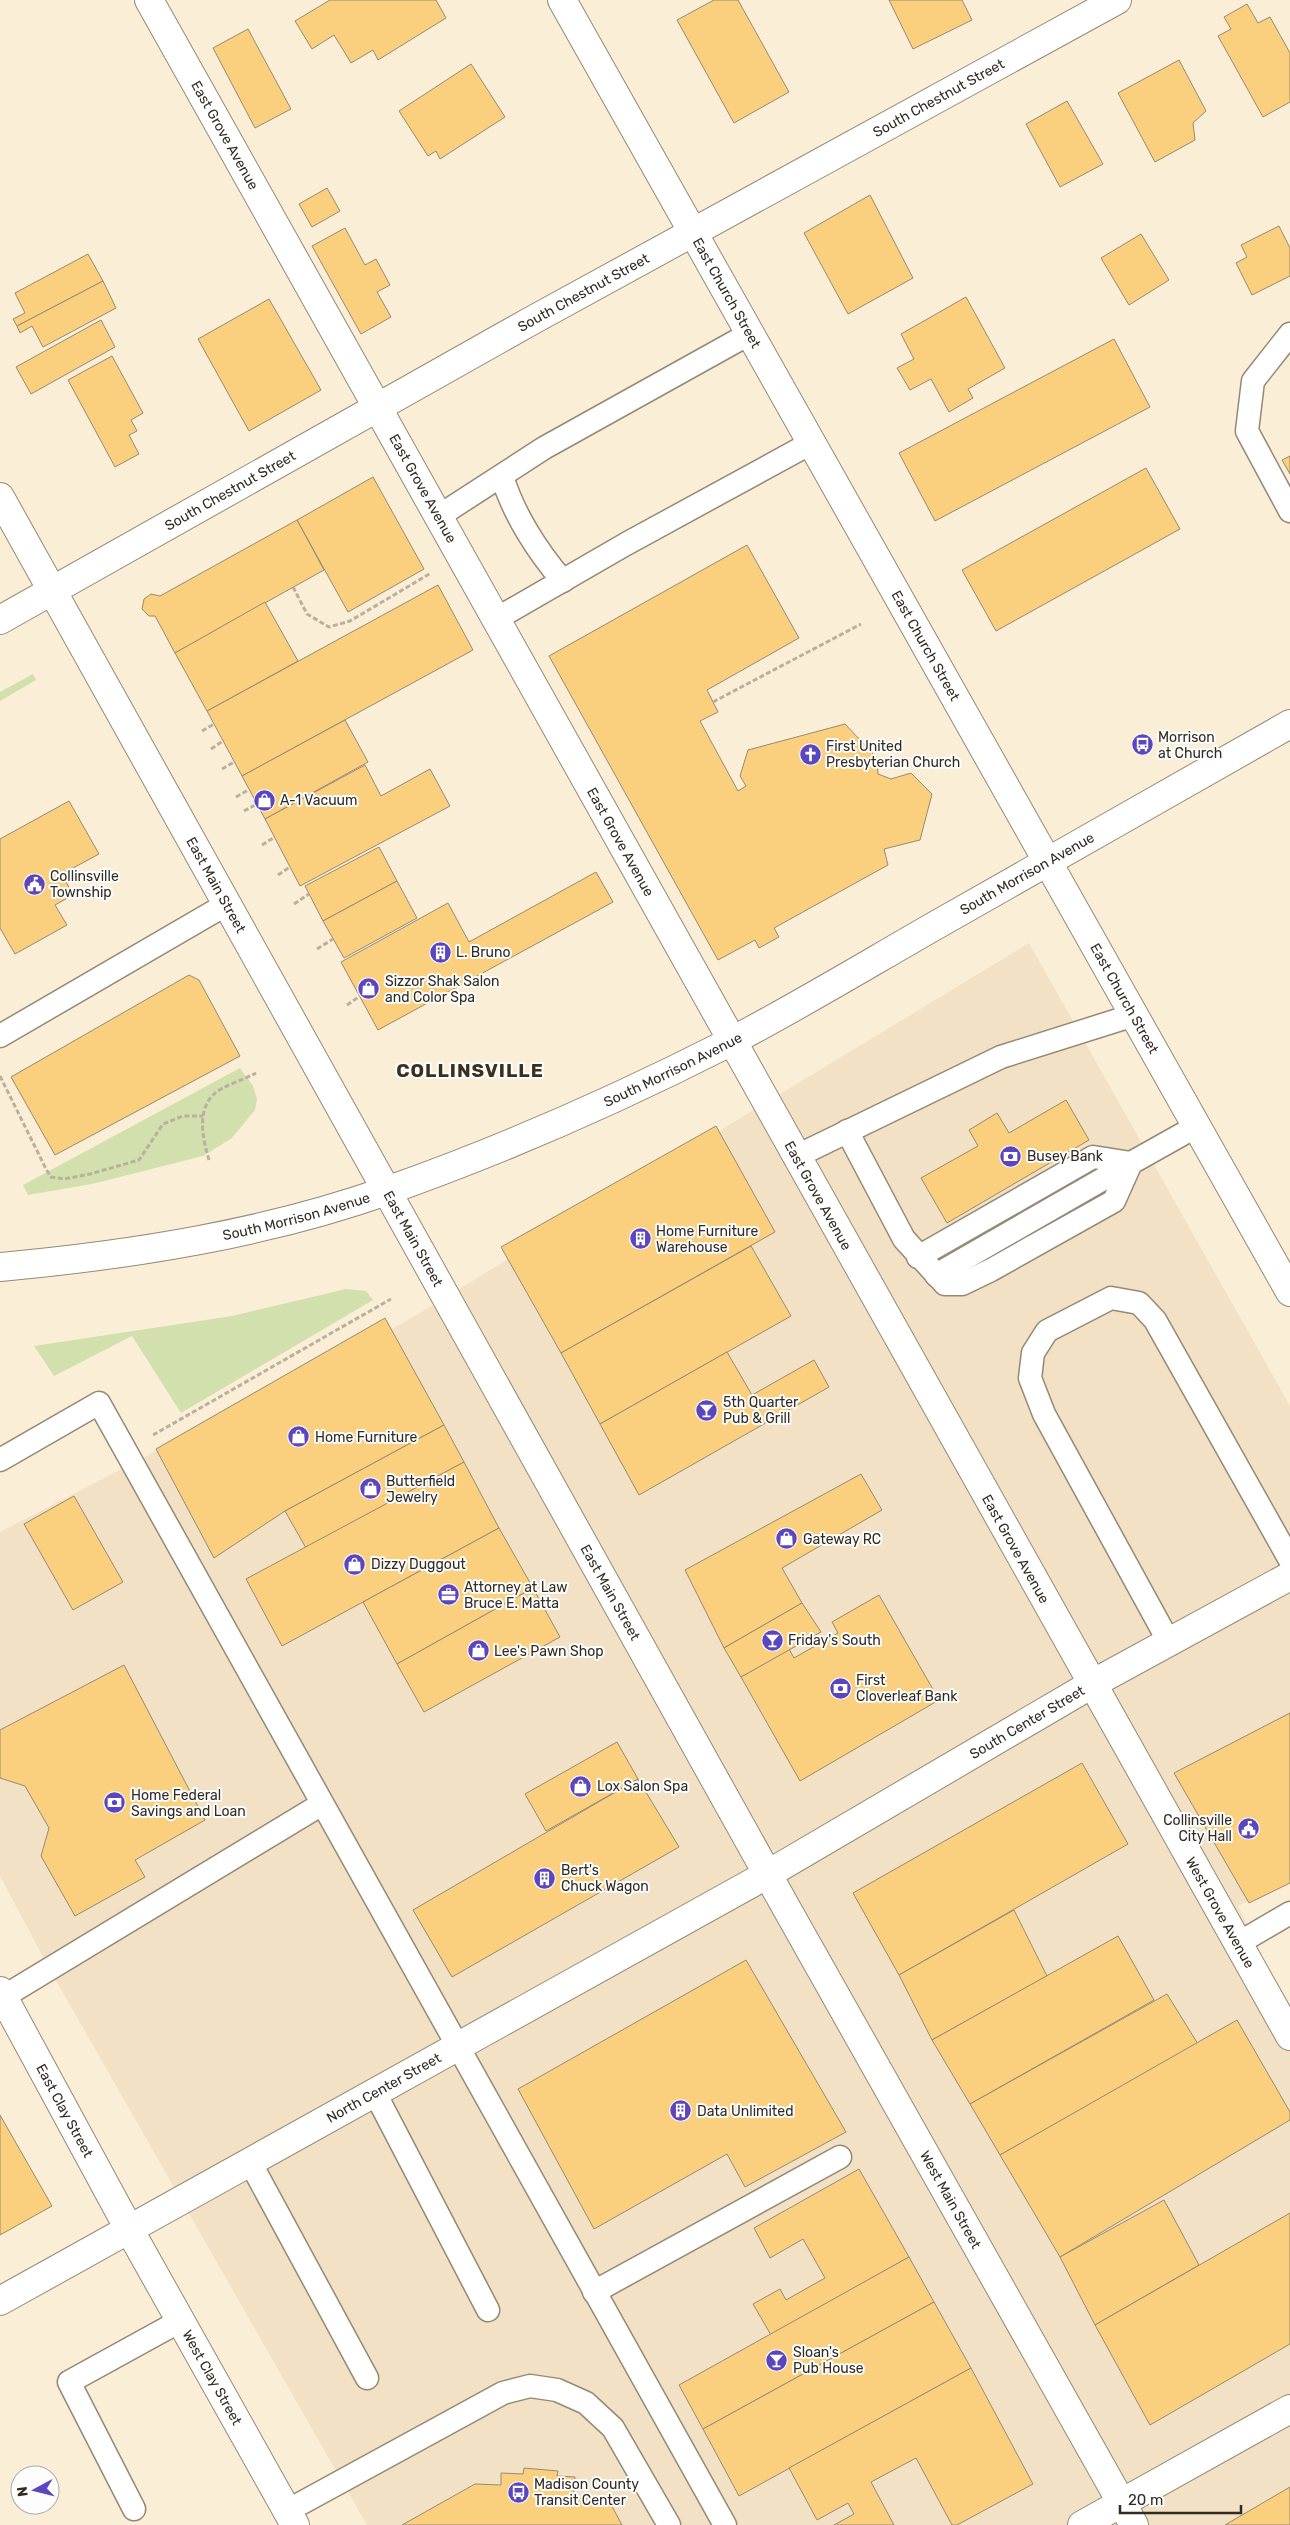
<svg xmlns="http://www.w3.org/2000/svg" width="1290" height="2525" font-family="Rubik,sans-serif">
  <rect width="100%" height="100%" fill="#fbeed7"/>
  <path fill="#f2e1c4" d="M1029 943 1290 1406V1878L1238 1906 1290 2014V2525H367L50 1970 0 1876V1532L403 1323Z"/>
  <g fill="#d2e0ad">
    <path d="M33 674 36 680 0 701V692Z"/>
    <path d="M240 1068 253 1086 257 1099 255 1110 232 1138 203 1156 92 1184 28 1195 23 1185Z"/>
    <path d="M346 1289 366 1291 373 1300 181 1413 132 1336 54 1376 34 1346 232 1316Z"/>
  </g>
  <g fill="#facf7e" stroke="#968a76">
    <path d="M330 0H436L446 18 378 60 373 50 351 63 334 35 312 49 295 21Z"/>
    <path d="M714 0H738L789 92 734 123 677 20Z"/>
    <path d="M889 0H962L972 20 913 49Z"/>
    <path d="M1247 4 1258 23 1270 17 1290 53V102L1263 117 1218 36 1231 29 1224 17Z"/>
    <path d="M248 29 291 109 255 128 213 48Z"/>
    <path d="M1179 60 1206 111 1193 123 1195 140 1155 162 1118 93Z"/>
    <path d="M471 64 505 117 440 159 436 151 428 156 399 111Z"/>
    <path d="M1067 101 1103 164 1060 187 1026 124Z"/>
    <path d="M327 188 340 211 312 227 299 204Z"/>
    <path d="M870 195 913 278 848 314 804 233Z"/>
    <path d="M1279 226 1290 248V276L1252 295 1236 263 1247 257 1241 245Z"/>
    <path d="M345 228 365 265 376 259 390 285 377 292 391 317 361 334 312 246Z"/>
    <path d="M1141 234 1169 280 1129 305 1101 258Z"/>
    <path d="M88 254 103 281 17 326 13 319 25 313 15 293Z"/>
    <path d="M103 281 116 308 43 347 32 326 20 333 17 326Z"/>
    <path d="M966 297 1005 368 968 389 973 398 949 412 931 379 910 390 897 368 914 359 901 334Z"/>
    <path d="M269 299 321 390 249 431 198 339Z"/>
    <path d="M101 320 115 347 31 394 16 367Z"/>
    <path d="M1114 339 1150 407 935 521 899 453Z"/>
    <path d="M112 356 143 413 131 420 137 431 129 435 139 454 115 467 68 380Z"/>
    <path d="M1290 456V474L1282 460Z"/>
    <path d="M1146 468 1180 529 996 631 962 570Z"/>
    <path d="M373 477 424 569 348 612 297 520Z"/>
    <path d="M297 520 324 570 175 653 155 616H149L142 609 144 599 151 594 160 596Z"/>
    <path d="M747 545 799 638 707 690 718 712 700 721 738 791 746 786 740 776 748 750 845 724 877 758 878 774 891 779 911 773 932 794 920 840 884 849 888 865 774 928 779 937 759 948 755 940 718 960 549 656Z"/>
    <path d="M438 585 473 650 242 776 207 711Z"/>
    <path d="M265 602 298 661 207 711 175 653Z"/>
    <path d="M345 720 368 762 265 819 242 776Z"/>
    <path d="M365 765 381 796 430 769 450 806 300 886 265 819Z"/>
    <path d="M69 801 99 854 62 874 73 895 55 905 67 925 15 954 0 928V839Z"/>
    <path d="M379 847 397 881 323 921 305 886Z"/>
    <path d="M596 872 613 902 378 1030 341 962 448 903 469 942Z"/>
    <path d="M397 881 417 918 344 958 323 921Z"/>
    <path d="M189 975 199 980 240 1056 55 1155 11 1077Z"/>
    <path d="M1066 1100 1089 1140 947 1223 921 1178 978 1146 969 1130 997 1113 1009 1133Z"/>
    <path d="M716 1126 775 1232 561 1353 501 1247Z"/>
    <path d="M751 1246 791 1316 600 1424 561 1353Z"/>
    <path d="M385 1318 444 1425 285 1511 214 1558 156 1449Z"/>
    <path d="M727 1352 752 1395 814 1360 829 1387 639 1495 600 1424Z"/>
    <path d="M444 1425 464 1462 306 1548 285 1511Z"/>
    <path d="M464 1462 499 1528 282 1646 246 1579Z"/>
    <path d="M861 1474 882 1510 782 1568 802 1603 724 1648 685 1570Z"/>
    <path d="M74 1496 123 1582 73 1610 24 1524Z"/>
    <path d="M499 1528 533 1588 397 1664 363 1602Z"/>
    <path d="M533 1588 560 1637 424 1712 397 1664Z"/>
    <path d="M879 1595 939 1700 800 1781 741 1677 789 1649 794 1658 838 1633 832 1622Z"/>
    <path d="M802 1603 821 1632 741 1677 724 1648Z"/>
    <path d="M124 1665 205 1820 135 1860 145 1877 75 1916 41 1856 49 1828 25 1786 0 1778V1730Z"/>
    <path d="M1290 1713V1883L1249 1903 1174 1773Z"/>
    <path d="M617 1742 638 1779 546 1831 525 1794Z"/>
    <path d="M1082 1763 1128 1844 899 1975 853 1893Z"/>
    <path d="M638 1779 679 1847 452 1977 413 1910Z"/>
    <path d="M1014 1910 1047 1976 932 2040 899 1975Z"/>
    <path d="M1118 1936 1154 2000 970 2104 932 2040Z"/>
    <path d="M746 1960 846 2132 745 2187 727 2154 594 2229 518 2089Z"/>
    <path d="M1167 1994 1198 2044 1000 2155 970 2104Z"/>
    <path d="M1237 2020 1290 2112V2120L1060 2257 1000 2155Z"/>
    <path d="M0 2115 52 2206 0 2235Z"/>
    <path d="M859 2169 909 2257 771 2335 753 2304 780 2289 786 2300 825 2278 803 2239 770 2258 754 2228Z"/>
    <path d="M1164 2200 1199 2265 1095 2325 1060 2257Z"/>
    <path d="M1290 2213V2344L1150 2425 1095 2325Z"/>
    <path d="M909 2257 934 2302 703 2429 679 2385Z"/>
    <path d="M934 2302 971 2368 739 2496 703 2429Z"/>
    <path d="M971 2368 1033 2484 957 2525H952L916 2458 871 2482 894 2525H834L854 2514 848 2503 817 2520 789 2468Z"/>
    <path d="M524 2468 558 2471 557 2476 575 2477 573 2498 608 2499 622 2525H402L475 2484 501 2485V2473L523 2474Z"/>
    <path d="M1290 2487V2525H1225Z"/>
  </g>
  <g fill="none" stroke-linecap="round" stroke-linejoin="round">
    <defs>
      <g id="lane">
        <path d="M1290 334 1253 381 1247 431 1290 511"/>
        <path d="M502 476C513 513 537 551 563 581"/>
        <path d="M439 516 544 448 749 334"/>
        <path d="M496 619 626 544 811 443"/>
        <path d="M0 1036 227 904"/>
        <path d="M847 1131 904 1239 945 1284H962L991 1270 1114 1201 1131 1163 1197 1126"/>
        <path d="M795 1157 1001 1057 1134 1015"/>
        <path d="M918 1257 1093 1157 1131 1163"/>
        <path d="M936 1275 1131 1163"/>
        <path d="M0 1460 99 1403 725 2525"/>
        <path d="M1169 1642 1044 1414 1030 1378 1033 1353 1047 1331 1111 1298 1139 1303 1155 1320 1290 1560"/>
        <path d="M1237 1944 1290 1913"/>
        <path d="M3 1997 322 1804"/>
        <path d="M375 2093 488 2310"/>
        <path d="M250 2162 367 2378"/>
        <path d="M594 2292 840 2157"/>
        <path d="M134 2509 69 2382 180 2321"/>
        <path d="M287 2511 503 2393 530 2386 557 2390 586 2403 613 2428 669 2525"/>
      </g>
      <g id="street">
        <path id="s1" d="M149 0C531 678 907 1359 1290 2036"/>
        <path id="s2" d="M562 0 1290 1292"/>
        <path id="s3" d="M0 620 531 321 1117 0"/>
        <path id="s4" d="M0 2301 768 1874 1092 1684 1290 1576"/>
        <path d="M1082 2525 1290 2409"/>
      </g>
      <g id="secondary">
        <path id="s5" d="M0 497 787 1909 1134 2525"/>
        <path id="s6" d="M0 1991 129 2229 295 2525"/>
      </g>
      <g id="primary">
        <path id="s7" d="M0 1267C131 1255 265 1234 389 1190 505 1149 618 1099 728 1043 799 1006 868 964 938 924 1055 857 1173 791 1290 724"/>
      </g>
    </defs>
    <use href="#lane" stroke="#958974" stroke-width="25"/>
    <use href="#street" stroke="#958974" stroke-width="30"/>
    <use href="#secondary" stroke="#958974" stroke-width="30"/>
    <use href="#primary" stroke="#958974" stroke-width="30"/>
    <g stroke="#bab09d" stroke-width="3" stroke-dasharray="5 2.5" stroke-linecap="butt">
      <path d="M293 587 307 614 329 627 350 621 431 573"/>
      <path d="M713 702 861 624"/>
      <path d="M202 731 214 724"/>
      <path d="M211 749 223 741"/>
      <path d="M222 769 234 762"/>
      <path d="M236 797 250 789"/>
      <path d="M244 811 257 804"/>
      <path d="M262 845 275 837"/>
      <path d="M278 875 290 867"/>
      <path d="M294 904 309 894"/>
      <path d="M317 949 333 939"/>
      <path d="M347 1005 360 996"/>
      <path d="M0 1076 46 1169 51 1177 64 1179 90 1174 139 1160 163 1124 183 1116H203"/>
      <path d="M209 1160C202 1136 195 1104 221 1089 232 1083 245 1079 256 1073"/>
      <path d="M153 1435 391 1299"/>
    </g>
    <use href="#lane" stroke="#fff" stroke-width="22"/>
    <use href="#street" stroke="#fff" stroke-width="28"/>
    <use href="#secondary" stroke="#fff" stroke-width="28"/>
    <use href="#primary" stroke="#fff" stroke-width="28"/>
  </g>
  <defs>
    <symbol id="bus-disc" viewBox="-11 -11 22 22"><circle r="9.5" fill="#5c46bf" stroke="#fdfdfd"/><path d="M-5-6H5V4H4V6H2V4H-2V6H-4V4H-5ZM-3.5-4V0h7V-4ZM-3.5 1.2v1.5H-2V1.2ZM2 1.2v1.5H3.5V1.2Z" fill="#fff"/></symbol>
    <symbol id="church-disc" viewBox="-11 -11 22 22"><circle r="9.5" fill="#5c46bf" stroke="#fdfdfd"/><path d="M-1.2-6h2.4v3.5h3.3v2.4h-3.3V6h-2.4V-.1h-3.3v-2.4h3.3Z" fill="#fff"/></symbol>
    <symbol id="shop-disc" viewBox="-11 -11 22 22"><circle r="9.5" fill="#5c46bf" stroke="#fdfdfd"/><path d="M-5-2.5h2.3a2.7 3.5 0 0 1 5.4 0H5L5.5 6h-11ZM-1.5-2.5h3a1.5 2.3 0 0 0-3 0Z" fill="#fff"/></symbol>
    <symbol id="civic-disc" viewBox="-11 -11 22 22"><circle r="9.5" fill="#5c46bf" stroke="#fdfdfd"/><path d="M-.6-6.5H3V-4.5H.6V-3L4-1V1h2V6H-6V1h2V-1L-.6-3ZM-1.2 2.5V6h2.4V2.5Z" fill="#fff"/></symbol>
    <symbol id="building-disc" viewBox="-11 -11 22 22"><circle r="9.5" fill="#5c46bf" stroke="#fdfdfd"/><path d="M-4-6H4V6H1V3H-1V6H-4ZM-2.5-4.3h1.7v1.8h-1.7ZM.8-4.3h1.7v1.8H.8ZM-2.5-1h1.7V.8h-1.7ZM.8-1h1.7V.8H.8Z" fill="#fff"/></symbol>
    <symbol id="bank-disc" viewBox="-11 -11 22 22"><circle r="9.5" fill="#5c46bf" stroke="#fdfdfd"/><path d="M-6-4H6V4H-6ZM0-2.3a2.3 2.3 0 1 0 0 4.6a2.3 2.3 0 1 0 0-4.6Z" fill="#fff"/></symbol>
    <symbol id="bar-disc" viewBox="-11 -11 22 22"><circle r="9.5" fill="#5c46bf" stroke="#fdfdfd"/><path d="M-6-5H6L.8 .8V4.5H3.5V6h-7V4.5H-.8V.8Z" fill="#fff"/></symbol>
    <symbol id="office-disc" viewBox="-11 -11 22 22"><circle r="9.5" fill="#5c46bf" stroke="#fdfdfd"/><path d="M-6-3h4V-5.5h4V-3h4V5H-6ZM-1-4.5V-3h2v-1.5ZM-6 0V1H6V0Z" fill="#fff"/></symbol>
  </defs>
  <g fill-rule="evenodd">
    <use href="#bus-disc" x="1130" y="732" width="25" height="25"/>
    <use href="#church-disc" x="798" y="742" width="25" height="25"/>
    <use href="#shop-disc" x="252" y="788" width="25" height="25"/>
    <use href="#civic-disc" x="22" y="872" width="25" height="25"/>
    <use href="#building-disc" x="428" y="940" width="25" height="25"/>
    <use href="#shop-disc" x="356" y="976" width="25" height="25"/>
    <use href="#bank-disc" x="998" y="1144" width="25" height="25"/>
    <use href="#building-disc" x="628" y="1226" width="25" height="25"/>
    <use href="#bar-disc" x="694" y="1398" width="25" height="25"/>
    <use href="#shop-disc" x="286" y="1424" width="25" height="25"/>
    <use href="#shop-disc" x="358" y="1476" width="25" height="25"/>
    <use href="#shop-disc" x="774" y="1526" width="25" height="25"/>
    <use href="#shop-disc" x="342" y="1552" width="25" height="25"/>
    <use href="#office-disc" x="436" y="1582" width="25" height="25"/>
    <use href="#bar-disc" x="760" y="1628" width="25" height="25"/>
    <use href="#shop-disc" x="466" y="1638" width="25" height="25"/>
    <use href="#bank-disc" x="828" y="1676" width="25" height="25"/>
    <use href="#shop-disc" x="568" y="1774" width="25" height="25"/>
    <use href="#bank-disc" x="102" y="1790" width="25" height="25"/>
    <use href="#civic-disc" x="1236" y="1816" width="25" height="25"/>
    <use href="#building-disc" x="532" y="1866" width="25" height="25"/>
    <use href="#building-disc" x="668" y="2098" width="25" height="25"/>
    <use href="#bar-disc" x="764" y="2348" width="25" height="25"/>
    <use href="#bus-disc" x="506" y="2480" width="25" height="25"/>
  </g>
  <g text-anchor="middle" stroke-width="4" stroke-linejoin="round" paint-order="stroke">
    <g font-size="14" fill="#312c23" stroke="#fdfdfd">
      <text dy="5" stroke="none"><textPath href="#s3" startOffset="1074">South Chestnut Street</textPath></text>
      <text dy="5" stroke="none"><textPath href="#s1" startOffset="155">East Grove Avenue</textPath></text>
      <text dy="5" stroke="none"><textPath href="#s3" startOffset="669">South Chestnut Street</textPath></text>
      <text dy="5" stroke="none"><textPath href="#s2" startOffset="336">East Church Street</textPath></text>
      <text dy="5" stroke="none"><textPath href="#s1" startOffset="560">East Grove Avenue</textPath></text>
      <text dy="5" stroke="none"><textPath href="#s3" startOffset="264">South Chestnut Street</textPath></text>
      <text dy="5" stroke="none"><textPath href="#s2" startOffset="741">East Church Street</textPath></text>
      <text dy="5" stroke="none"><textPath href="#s1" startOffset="965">East Grove Avenue</textPath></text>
      <text dy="5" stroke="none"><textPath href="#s7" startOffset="1111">South Morrison Avenue</textPath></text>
      <text dy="5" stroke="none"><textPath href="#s5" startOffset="444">East Main Street</textPath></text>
      <text dy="5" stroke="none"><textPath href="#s2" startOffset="1146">East Church Street</textPath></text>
      <text dy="5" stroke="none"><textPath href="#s7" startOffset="706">South Morrison Avenue</textPath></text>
      <text dy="5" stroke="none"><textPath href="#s1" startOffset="1370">East Grove Avenue</textPath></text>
      <text dy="5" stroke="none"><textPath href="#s7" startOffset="301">South Morrison Avenue</textPath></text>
      <text dy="5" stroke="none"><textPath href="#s5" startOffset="849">East Main Street</textPath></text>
      <text dy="5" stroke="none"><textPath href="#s1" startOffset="1775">East Grove Avenue</textPath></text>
      <text dy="5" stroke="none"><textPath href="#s5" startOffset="1254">East Main Street</textPath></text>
      <text dy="5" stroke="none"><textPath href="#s4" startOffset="1179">South Center Street</textPath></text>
      <text dy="5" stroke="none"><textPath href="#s1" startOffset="2192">West Grove Avenue</textPath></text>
      <text dy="5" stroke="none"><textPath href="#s4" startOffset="439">North Center Street</textPath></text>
      <text dy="5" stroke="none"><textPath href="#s6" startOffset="136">East Clay Street</textPath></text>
      <text dy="5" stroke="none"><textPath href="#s5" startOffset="1950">West Main Street</textPath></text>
      <text dy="5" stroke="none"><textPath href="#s6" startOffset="441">West Clay Street</textPath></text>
    </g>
    <g font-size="14" fill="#312c23" stroke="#fdfdfd" text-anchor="start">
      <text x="1158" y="742">Morrison<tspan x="1158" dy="16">at Church</tspan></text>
      <text x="826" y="751">First United<tspan x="826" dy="16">Presbyterian Church</tspan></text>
      <text x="280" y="805">A-1 Vacuum</text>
      <text x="50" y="881">Collinsville<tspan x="50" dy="16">Township</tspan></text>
      <text x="456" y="957">L. Bruno</text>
      <text x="385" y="986">Sizzor Shak Salon<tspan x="385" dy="16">and Color Spa</tspan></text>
      <text x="1027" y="1161">Busey Bank</text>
      <text x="656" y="1236">Home Furniture<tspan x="656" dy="16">Warehouse</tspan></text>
      <text x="723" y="1407">5th Quarter<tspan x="723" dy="16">Pub &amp; Grill</tspan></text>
      <text x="315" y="1442">Home Furniture</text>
      <text x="386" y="1486">Butterfield<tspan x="386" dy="16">Jewelry</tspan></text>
      <text x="803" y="1544">Gateway RC</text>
      <text x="371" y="1569">Dizzy Duggout</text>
      <text x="464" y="1592">Attorney at Law<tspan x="464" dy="16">Bruce E. Matta</tspan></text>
      <text x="788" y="1645">Friday's South</text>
      <text x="494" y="1656">Lee's Pawn Shop</text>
      <text x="856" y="1685">First<tspan x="856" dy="16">Cloverleaf Bank</tspan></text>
      <text x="597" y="1791">Lox Salon Spa</text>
      <text x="131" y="1800">Home Federal<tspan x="131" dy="16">Savings and Loan</tspan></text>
      <text x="1232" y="1825" text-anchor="end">Collinsville<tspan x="1232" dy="16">City Hall</tspan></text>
      <text x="561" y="1875">Bert's<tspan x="561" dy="16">Chuck Wagon</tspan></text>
      <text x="697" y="2116">Data Unlimited</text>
      <text x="793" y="2357">Sloan's<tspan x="793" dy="16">Pub House</tspan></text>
      <text x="534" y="2489">Madison County<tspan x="534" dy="16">Transit Center</tspan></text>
    </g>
    <g font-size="19" font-weight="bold" letter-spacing="1" fill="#3a301d" stroke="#fdfdfd">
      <text x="470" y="1077">COLLINSVILLE</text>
    </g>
  </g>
  <g transform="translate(35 2490) rotate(263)"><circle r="24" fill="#fdfdfd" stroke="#aba9a6"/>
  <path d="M0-4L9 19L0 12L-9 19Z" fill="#5c46bf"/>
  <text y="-8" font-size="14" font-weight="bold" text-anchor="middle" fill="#312c23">N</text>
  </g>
  <path d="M1120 2505v8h121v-8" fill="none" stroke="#312c23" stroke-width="2.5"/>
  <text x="1128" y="2505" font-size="15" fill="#312c23" stroke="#fdfdfd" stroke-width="4" paint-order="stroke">20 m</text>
</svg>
